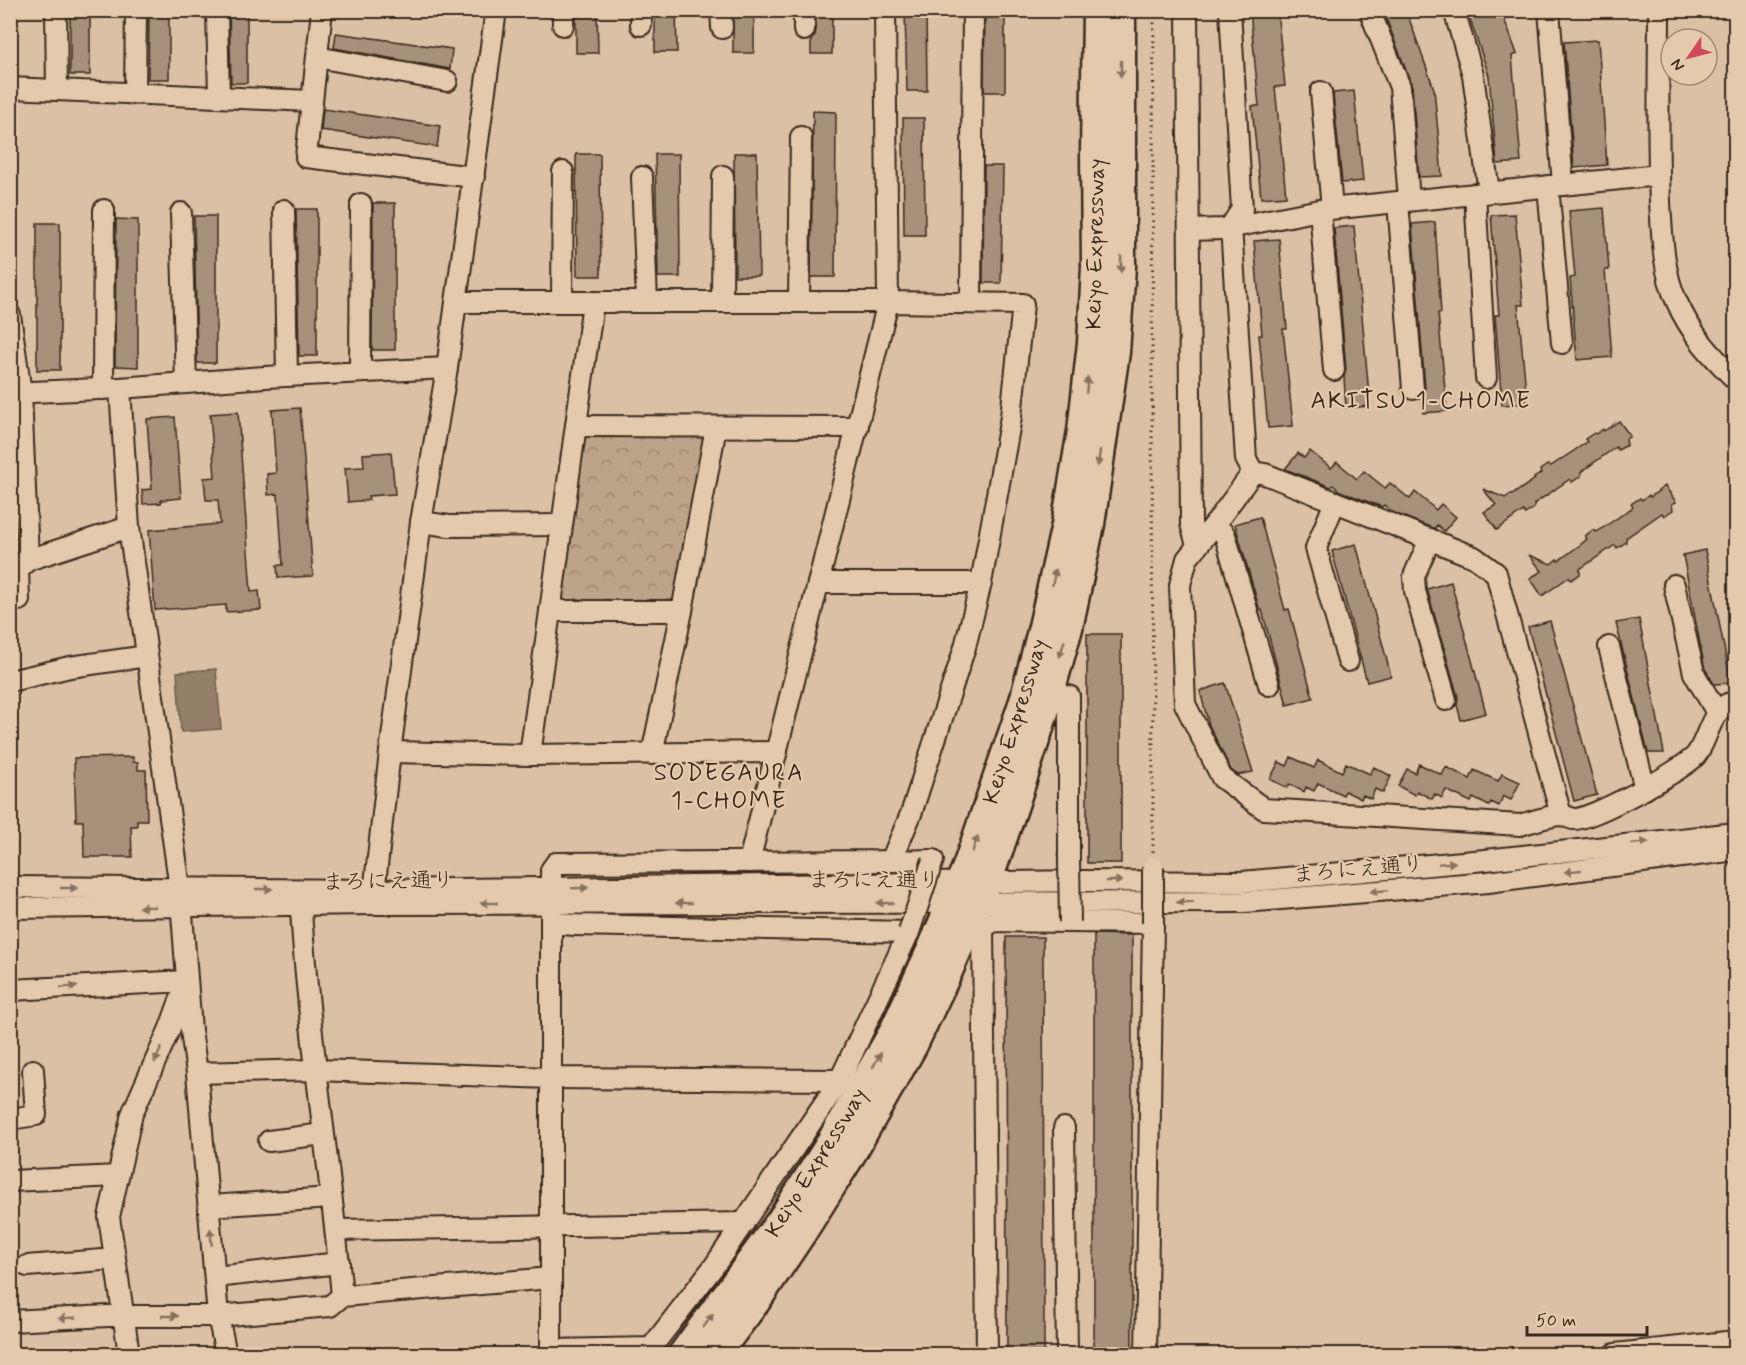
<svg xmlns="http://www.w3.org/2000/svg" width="1746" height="1365" font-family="Mynerve,'Klee One',sans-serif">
  <defs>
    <pattern id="park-crowns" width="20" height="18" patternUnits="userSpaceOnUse" patternTransform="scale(1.5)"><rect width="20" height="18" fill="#bca48a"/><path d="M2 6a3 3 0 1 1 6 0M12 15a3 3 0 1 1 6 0" fill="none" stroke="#9a8670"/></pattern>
  </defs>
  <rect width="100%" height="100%" fill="#dac0a4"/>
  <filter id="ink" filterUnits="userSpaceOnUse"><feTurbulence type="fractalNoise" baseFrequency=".0167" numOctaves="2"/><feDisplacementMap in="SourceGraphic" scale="12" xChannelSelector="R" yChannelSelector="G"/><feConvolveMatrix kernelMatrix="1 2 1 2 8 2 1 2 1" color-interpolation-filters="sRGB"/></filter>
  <g filter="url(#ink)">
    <path fill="url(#park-crowns)" stroke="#7c6754" stroke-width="1.5" d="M581 435H710L676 606 557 605Z"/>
    <path fill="#947f69" stroke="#705d4b" stroke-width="1.5" d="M216 669 221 729 181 732 177 672Z"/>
    <g fill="#a8917a" stroke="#3b2a1e" stroke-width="1.5">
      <rect x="70" y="10" width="20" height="65"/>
      <path d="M149 10H169V79H148Z"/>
      <path d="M229 10H247V83H231Z"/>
      <path d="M576 10H597L598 53H576Z"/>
      <path d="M655 10H676L677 52H655Z"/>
      <rect x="733" y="10" width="21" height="43"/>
      <path d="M816 10H832V54H811V40L815 35 816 30Z"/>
      <path d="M905 10H926L927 91H907Z"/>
      <path d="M985 10H1005V92H984Z"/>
      <path d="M1250 10H1277L1285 86 1275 87 1286 196 1261 198 1252 106H1259Z"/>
      <path d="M1383 10H1406L1434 89 1442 176 1419 177 1412 86Z"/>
      <path d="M1467 10H1501L1517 54 1512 56 1521 162 1497 164 1489 76Z"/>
      <path d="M336 33 452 49 450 69 334 48Z"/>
      <path d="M1598 40 1607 165 1574 168 1564 42Z"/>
      <path d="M1354 91 1363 181 1342 183 1333 93Z"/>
      <path d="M323 109 440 126 437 147 321 130Z"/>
      <path d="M813 111 836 112 835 277H811Z"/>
      <path d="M903 118H924L925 235H904Z"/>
      <path d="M734 153H757L759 276H735Z"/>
      <path d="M576 154H600L601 276H577Z"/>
      <path d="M655 154H679L680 277H658Z"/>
      <path d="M984 166H1003L1001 283H983Z"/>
      <path d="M373 203H395V350H372Z"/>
      <path d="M1604 208 1609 270H1605L1612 357 1577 360 1570 278 1575 277 1569 211Z"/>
      <path d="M296 209H317V356H299Z"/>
      <path d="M1515 214 1523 305H1518L1527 403 1502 405 1495 315H1499L1491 215Z"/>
      <path d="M194 216H216V363H197Z"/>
      <path d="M116 219 138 220V367L115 366Z"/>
      <path d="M1435 222 1441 313H1438L1447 411 1423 413 1422 397 1425 388 1412 224Z"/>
      <rect x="37" y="223" width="23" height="147"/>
      <path d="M1354 226 1370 406 1346 408 1344 377 1346 369 1334 228Z"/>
      <path d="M1279 239 1287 329H1283L1293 426 1268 428 1259 335H1262L1254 241Z"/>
      <path d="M300 408 313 576 278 578 277 565H283L278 494 268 495 267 474 276 473 272 410Z"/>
      <path d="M238 412 251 592 259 591 261 610 226 612V605L155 610 149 530 220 524 218 500H206L204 478 215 477 210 414Z"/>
      <path d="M175 417 181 498 161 500V503L143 504 142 490 152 489 147 419Z"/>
      <path d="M1619 421 1630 436 1626 439 1627 445 1618 450 1616 447 1581 472V476L1572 482 1570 479 1534 504V508L1525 514 1523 511 1497 530 1484 512 1496 505 1483 489 1505 498 1511 494 1512 495 1535 479 1534 478 1541 473 1540 470 1547 465 1551 466 1587 442 1585 439 1594 433 1596 434 1603 429 1604 431Z"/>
      <path d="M1310 451 1331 468 1337 462 1357 479 1364 471 1385 488 1390 483 1410 499 1415 492 1436 510 1441 504 1456 517 1444 531 1437 525 1435 528H1432L1392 512 1384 505 1382 507 1340 491 1333 485 1331 487 1285 469 1298 453 1304 458Z"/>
      <path d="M391 452 395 494 368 496 369 500 348 502 345 468 364 467 363 454Z"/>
      <path d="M1665 486 1676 502 1672 504 1673 510 1664 516 1662 513 1626 538V542L1617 548 1615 545 1580 569V574L1571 580 1569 577 1542 596 1530 578 1542 571 1529 555 1551 564 1557 559 1558 561 1580 545 1587 539 1585 536 1593 530 1597 532 1633 507 1631 504 1640 498 1642 500 1649 495 1650 497Z"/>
      <path d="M1260 517 1285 610 1289 609 1313 698 1287 705 1262 610 1260 611 1235 524Z"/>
      <path d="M1356 544 1391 676 1367 682 1332 551Z"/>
      <path d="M1705 550 1731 683 1714 684 1705 669 1703 660 1683 555Z"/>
      <path d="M1451 582 1486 713 1461 720 1457 705 1458 697 1427 589Z"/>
      <path d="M1639 619 1664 753H1648L1616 623Z"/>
      <path d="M1550 621 1597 795 1574 801 1528 627Z"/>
      <rect x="1087" y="634" width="34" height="229"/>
      <path d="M1225 683 1253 772 1238 775 1231 770 1209 725 1200 691Z"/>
      <path d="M133 757V762H138V770H146L147 820H137V826H131L132 857H84L83 821H76L74 758Z"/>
      <path d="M1291 757 1314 768 1318 760 1342 772 1346 763 1370 774 1374 767 1391 776 1383 793 1375 789 1371 799 1363 795 1361 799 1345 791 1343 795 1318 783 1314 791 1306 787 1304 792 1289 784 1287 788 1270 779 1279 762 1287 766Z"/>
      <path d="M1419 764 1442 775 1446 767 1470 779 1474 770 1498 781 1502 774 1520 782 1511 800 1503 796 1499 806 1491 802 1489 806 1473 798 1471 802 1446 790 1442 798 1435 794 1432 799 1417 791 1415 795 1398 786 1407 769 1415 773Z"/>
      <path d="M1094 934 1132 935V1349L1094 1348Z"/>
      <path d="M1006 937H1043L1044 1354H1007Z"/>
    </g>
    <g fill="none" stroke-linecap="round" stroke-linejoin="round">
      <defs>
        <g id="minor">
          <path d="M56 10 57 90"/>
          <path d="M217 10 219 97"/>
          <path d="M322 10 306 157 474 177"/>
          <path d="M563 10V25"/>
          <path d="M641 10V25"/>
          <path d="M721 10 722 28"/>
          <path d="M804 10V30"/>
          <path d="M1187 10 1191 524 1197 545"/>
          <path d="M1230 10 1242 209 1231 226 1246 459 1253 472 1265 474 1474 557 1496 573 1561 815"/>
          <path d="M1454 10 1473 75 1489 192"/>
          <path d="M1549 10 1563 185"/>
          <path d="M1659 10C1659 74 1657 138 1660 202 1662 234 1663 271 1676 300 1690 333 1711 355 1736 380"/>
          <path d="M1371 14 1400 87 1409 200"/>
          <path d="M317 57 447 81"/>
          <path d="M10 88 312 101"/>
          <path d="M1321 92 1332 208"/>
          <path d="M135 93 136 10"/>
          <path d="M642 177 647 302"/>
          <path d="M1548 186 1562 343"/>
          <path d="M1475 194 1486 378"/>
          <path d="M1398 202 1413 389"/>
          <path d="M284 210 287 376"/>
          <path d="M1320 210 1334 370"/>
          <path d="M181 213 186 383"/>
          <path d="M1189 230 1223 229 1320 210 1659 175"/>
          <path d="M456 302H888L1023 304 1011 417 981 583 965 647 911 814 891 861 556 863 551 870V1354"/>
          <path d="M562 302 563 172"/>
          <path d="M722 302 723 176"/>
          <path d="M799 302 801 137"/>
          <path d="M971 303 973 10"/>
          <path d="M10 315 21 393 28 560 129 527"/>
          <path d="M360 372 361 204"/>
          <path d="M120 388 129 527 180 888 191 1030 197 1073 218 1316 226 1354"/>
          <path d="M103 389 104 210"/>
          <path d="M10 393 120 388 265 377 447 368"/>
          <path d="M576 426 858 427"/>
          <path d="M1253 472 1215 524 1187 559 1180 585 1185 704 1222 778 1264 809 1520 825C1530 822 1552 815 1561 815 1565 815 1570 819 1574 819 1591 820 1685 769 1696 755 1708 741 1711 703 1736 702"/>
          <path d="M1335 502 1316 548 1348 661"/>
          <path d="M421 522 449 526 561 525"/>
          <path d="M1215 524 1225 535 1269 685"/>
          <path d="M1430 539 1414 576 1415 591 1446 700"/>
          <path d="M818 583H981"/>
          <path d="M1674 585 1694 673 1717 713"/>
          <path d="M10 599 19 600 18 569 28 560"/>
          <path d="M550 611H682"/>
          <path d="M1609 647 1645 789"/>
          <path d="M10 681 70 667 147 656"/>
          <path d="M390 752 530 755 777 752"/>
          <path d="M652 754 682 611 716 427"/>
          <path d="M530 755 593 303"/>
          <path d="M891 861 933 860"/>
          <path d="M1069 861V696"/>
          <path d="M749 862 888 302 885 10"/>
          <path d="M10 887 374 890 1085 881 1242 882 1485 860 1736 833"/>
          <path d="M300 893C307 1028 330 1162 342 1296"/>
          <path d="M373 901 390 752 421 522 447 368 496 10"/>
          <path d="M10 908 373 904 1244 902 1488 882 1736 850"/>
          <path d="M551 923 575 925 909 932 840 1080 715 1265 651 1348 551 1350"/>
          <path d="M10 990 187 981 170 1028 132 1114 109 1217 129 1354"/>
          <path d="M197 1073 315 1070 551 1078 840 1080"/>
          <path d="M10 1119 36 1115 33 1070"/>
          <path d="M1064 1128 1067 1354"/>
          <path d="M269 1141 323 1134"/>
          <path d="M10 1181 118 1176"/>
          <path d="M209 1206 331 1198"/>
          <path d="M336 1230 744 1223"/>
          <path d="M27 1266 115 1259"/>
          <path d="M215 1277 339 1263"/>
          <path d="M10 1321 108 1316H218L330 1306 342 1296 551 1278"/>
          <path d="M987 1354 983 927 995 921 1153 923 1146 1354"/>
          <path d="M1615 1354 1736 1341"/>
        </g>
        <g id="highway">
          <path d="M683 1354 782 1219 827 1149 893 1033 930 953 967 867 1024 701 1043 627 1066 525 1082 431 1092 343 1096 267 1095 154 1097 10"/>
          <path d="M716 1354 756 1301 801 1234 847 1161 913 1045 949 969 989 877 1014 805 1046 706 1068 628 1090 524 1115 352 1121 267V10"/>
        </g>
      </defs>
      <use href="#minor" stroke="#3b2a1e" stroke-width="24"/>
      <use href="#highway" stroke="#3b2a1e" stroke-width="33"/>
      <path stroke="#3b2a1e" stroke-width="3" stroke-dasharray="1.5 4.5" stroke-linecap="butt" d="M1153 852 1152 354 1154 10"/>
      <use href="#minor" stroke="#e4caac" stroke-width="20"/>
      <use href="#highway" stroke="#e4caac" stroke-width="28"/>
      <defs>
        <g id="minor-bridge">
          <path d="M1069 861 1070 922"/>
          <path d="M1153 867V923"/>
          <path d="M909 932 933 860"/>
        </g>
      </defs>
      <use href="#minor-bridge" stroke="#3b2a1e" stroke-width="24" stroke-linecap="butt"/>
      <use href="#minor-bridge" stroke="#e4caac" stroke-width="20"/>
    </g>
    <defs><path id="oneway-solid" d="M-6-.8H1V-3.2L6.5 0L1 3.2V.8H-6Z" transform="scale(1.5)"/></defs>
    <g fill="#87725e">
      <use href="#oneway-solid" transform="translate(1121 69) rotate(90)"/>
      <use href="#oneway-solid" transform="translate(1121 264) rotate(91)"/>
      <use href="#oneway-solid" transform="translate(1087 385) rotate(-84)"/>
      <use href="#oneway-solid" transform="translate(1099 458) rotate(98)"/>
      <use href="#oneway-solid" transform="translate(1054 577) rotate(-78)"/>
      <use href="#oneway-solid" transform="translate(1062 649) rotate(106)"/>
      <use href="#oneway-solid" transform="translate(1640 843) rotate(-6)"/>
      <use href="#oneway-solid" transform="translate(975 844) rotate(-71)"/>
      <use href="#oneway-solid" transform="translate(1447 863) rotate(-5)"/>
      <use href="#oneway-solid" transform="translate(1573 871) rotate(173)"/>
      <use href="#oneway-solid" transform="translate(1114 881)"/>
      <use href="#oneway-solid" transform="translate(69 888)"/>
      <use href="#oneway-solid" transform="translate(580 888) rotate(-1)"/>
      <use href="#oneway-solid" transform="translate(264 889)"/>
      <use href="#oneway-solid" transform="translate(1379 891) rotate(175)"/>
      <use href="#oneway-solid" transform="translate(1185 902) rotate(179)"/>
      <use href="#oneway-solid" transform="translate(489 903) rotate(180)"/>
      <use href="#oneway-solid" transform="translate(684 903) rotate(-180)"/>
      <use href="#oneway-solid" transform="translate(885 903) rotate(-180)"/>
      <use href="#oneway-solid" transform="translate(147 907) rotate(179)"/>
      <use href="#oneway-solid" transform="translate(69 987) rotate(-3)"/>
      <use href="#oneway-solid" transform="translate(158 1055) rotate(114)"/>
      <use href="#oneway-solid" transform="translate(877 1060) rotate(-60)"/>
      <use href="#oneway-solid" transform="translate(211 1237) rotate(-95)"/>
      <use href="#oneway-solid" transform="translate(170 1316)"/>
      <use href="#oneway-solid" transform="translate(67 1318) rotate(177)"/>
      <use href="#oneway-solid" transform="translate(708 1321) rotate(-53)"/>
    </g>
  </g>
  <g text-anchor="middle" stroke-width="4.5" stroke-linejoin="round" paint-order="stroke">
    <g font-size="22" fill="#3b2a1e" stroke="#e4caac">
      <text transform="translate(1094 244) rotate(-89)" y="8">Keiyo Expressway</text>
      <text transform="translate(1014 721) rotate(-73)" y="8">Keiyo Expressway</text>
      <text transform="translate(1358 868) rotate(-5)" y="8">まろにえ通り</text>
      <text x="874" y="887">まろにえ通り</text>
      <text transform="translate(388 880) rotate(-1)" y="8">まろにえ通り</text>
      <text transform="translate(815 1162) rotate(-58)" y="8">Keiyo Expressway</text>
    </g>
    <g font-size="24" letter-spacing="1.5" fill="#3b2a1e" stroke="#e4caac">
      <text x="1421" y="408">AKITSU 1-CHOME</text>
      <text x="729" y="780">SODEGAURA<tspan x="729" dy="28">1-CHOME</tspan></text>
    </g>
  </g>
  <rect width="1746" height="1365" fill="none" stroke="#e4caac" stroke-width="36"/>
  <rect x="18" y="18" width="1710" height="1329" fill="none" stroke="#3b2a1e" stroke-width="2" filter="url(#ink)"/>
  <g transform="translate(1689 57) rotate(235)"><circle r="28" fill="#e4caac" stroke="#a08a73" stroke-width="1.5"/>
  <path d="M0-4.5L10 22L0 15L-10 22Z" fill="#d1495b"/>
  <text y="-9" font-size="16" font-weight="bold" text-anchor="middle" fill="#3b2a1e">N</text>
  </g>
  <path d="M1527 1326v9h120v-9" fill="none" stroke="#3b2a1e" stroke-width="3"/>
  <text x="1536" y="1326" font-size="18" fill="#3b2a1e" stroke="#e4caac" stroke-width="4.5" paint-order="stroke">50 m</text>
</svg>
